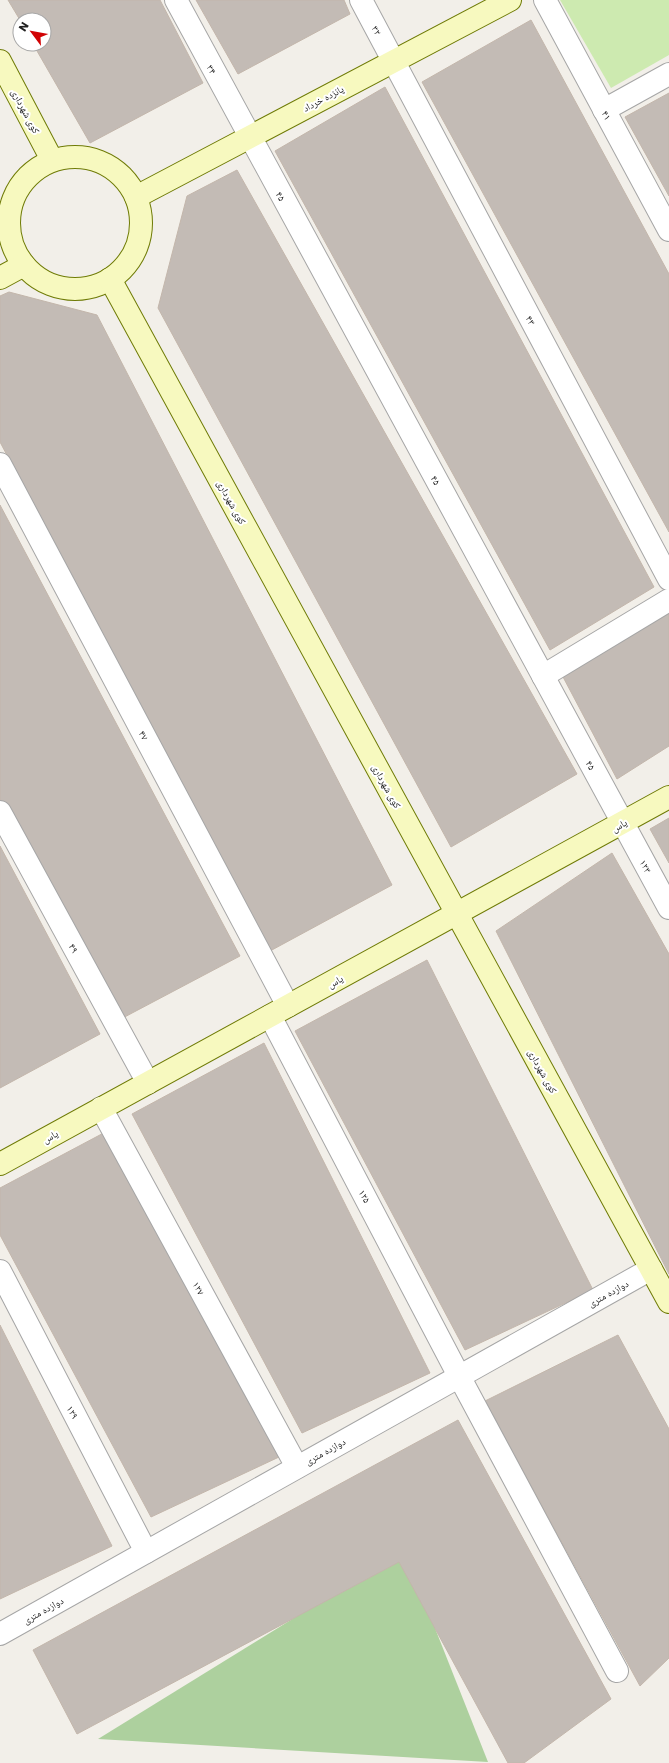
<svg xmlns="http://www.w3.org/2000/svg" width="669" height="1763" font-family="Poppins,'Noto Naskh Arabic',sans-serif">
  <rect width="100%" height="100%" fill="#f2efe9"/>
  <path fill="#cdeab0" d="M560 0H669V55L611 88Z"/>
  <path fill="#add09e" d="M404 1550 488 1762 98 1739Z"/>
  <g fill="#c3bbb5" stroke="#c3b6ab">
    <path d="M8 0H160L203 83 90 143 33 44H44V20H20Z"/>
    <path d="M196 0H344L350 14 238 74Z"/>
    <path d="M531 20 669 274V532L422 82Z"/>
    <path d="M385 87 654 587 550 650 275 151Z"/>
    <path d="M669 93V196L625 117Z"/>
    <path d="M237 170 577 774 451 847 158 308 187 196Z"/>
    <path d="M9 292 97 315 392 885 270 951 0 442V296Z"/>
    <path d="M0 505 240 956 117 1021 0 801Z"/>
    <path d="M669 613V746L617 779 562 675Z"/>
    <path d="M669 818V863L650 829Z"/>
    <path d="M0 846 100 1034 0 1088Z"/>
    <path d="M612 853 669 954V1274L496 931Z"/>
    <path d="M427 960 593 1290 465 1350 295 1031Z"/>
    <path d="M264 1043 430 1373 302 1433 132 1114Z"/>
    <path d="M113 1128 279 1457 151 1517 0 1235V1188Z"/>
    <path d="M0 1325 112 1546 0 1599Z"/>
    <path d="M618 1335 669 1429V1658L640 1686 485 1401Z"/>
    <path d="M458 1420 611 1699 524 1763H508L399 1562 77 1734 33 1650Z"/>
  </g>
  <g fill="none" stroke-linecap="round" stroke-linejoin="round">
    <defs>
      <g id="street">
        <path d="M176 0 669 908"/>
        <path d="M361 0 669 579"/>
        <path d="M545 0 669 230"/>
        <path d="M604 110 669 74"/>
        <path d="M0 464 288 1006"/>
        <path d="M543 676 669 600"/>
        <path d="M0 812 148 1083"/>
        <path d="M270 1016 459 1376 617 1671"/>
        <path d="M101 1108 297 1467"/>
        <path d="M0 1271 146 1552"/>
        <path d="M0 1634 651 1269"/>
      </g>
      <g id="secondary">
        <path d="M0 61 52 160"/>
        <circle cx="75" cy="223" r="66"/>
        <path d="M136 197 510 0"/>
        <path d="M0 278 24 265"/>
        <path d="M110 279 669 1302"/>
        <path d="M0 1164 669 797"/>
      </g>
    </defs>
    <use href="#street" stroke="#a6a6a6" stroke-width="24"/>
    <use href="#secondary" stroke="#6f7b06" stroke-width="24"/>
    <use href="#street" stroke="#fff" stroke-width="22"/>
    <use href="#secondary" stroke="#f7f9bf" stroke-width="22"/>
  </g>
  <g text-anchor="middle" stroke-width="4" stroke-linejoin="round" paint-order="stroke">
    <g font-size="10" fill="#222" stroke="#fff">
      <text transform="translate(377 30) rotate(62)" y="4">۳۲</text>
      <text transform="translate(212 69) rotate(62)" y="4">۳۴</text>
      <text transform="translate(323 98) rotate(-28)" y="4">پانزده خرداد</text>
      <text transform="translate(26 111) rotate(62)" y="4">کوی شهرداری</text>
      <text transform="translate(607 115) rotate(62)" y="4">۴۱</text>
      <text transform="translate(281 196) rotate(61)" y="4">۴۵</text>
      <text transform="translate(531 320) rotate(62)" y="4">۴۳</text>
      <text transform="translate(436 480) rotate(61)" y="4">۴۵</text>
      <text transform="translate(232 502) rotate(61)" y="4">کوی شهرداری</text>
      <text transform="translate(144 735) rotate(62)" y="4">۴۷</text>
      <text transform="translate(591 765) rotate(61)" y="4">۴۵</text>
      <text transform="translate(387 786) rotate(61)" y="4">کوی شهرداری</text>
      <text transform="translate(619 825) rotate(-29)" y="4">یاس</text>
      <text transform="translate(646 866) rotate(61)" y="4">۱۲۳</text>
      <text transform="translate(74 948) rotate(61)" y="4">۴۹</text>
      <text transform="translate(335 981) rotate(-29)" y="4">یاس</text>
      <text transform="translate(543 1071) rotate(61)" y="4">کوی شهرداری</text>
      <text transform="translate(50 1136) rotate(-29)" y="4">یاس</text>
      <text transform="translate(365 1196) rotate(62)" y="4">۱۲۵</text>
      <text transform="translate(199 1288) rotate(61)" y="4">۱۲۷</text>
      <text transform="translate(608 1293) rotate(-29)" y="4">دوازده متری</text>
      <text transform="translate(73 1412) rotate(62)" y="4">۱۲۹</text>
      <text transform="translate(325 1451) rotate(-29)" y="4">دوازده متری</text>
      <text transform="translate(43 1610) rotate(-29)" y="4">دوازده متری</text>
    </g>
  </g>
  <g transform="translate(32 32) rotate(302)"><circle r="19" fill="#ffffff" stroke="#a7a7a7"/>
  <path d="M0-3L7 15L0 10L-7 15Z" fill="#d10304"/>
  <text y="-6" font-size="11" font-weight="bold" text-anchor="middle" fill="#222222">N</text>
  </g>
</svg>
